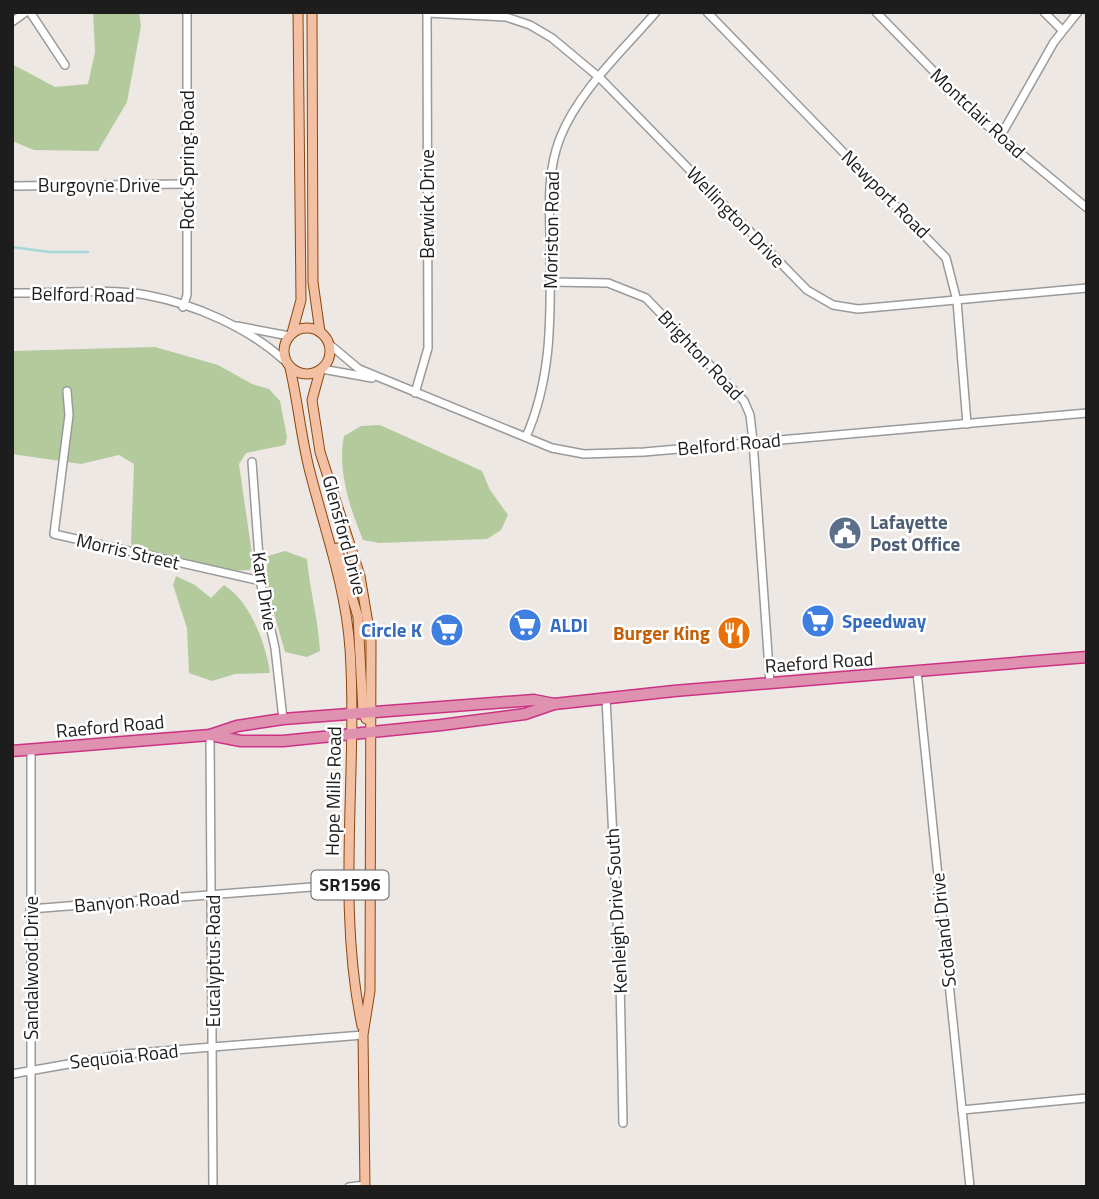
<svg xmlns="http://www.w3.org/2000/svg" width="1099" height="1199" font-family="'Titillium Web',sans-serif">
  <rect width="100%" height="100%" fill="#eee8e4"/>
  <g fill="#b3ca9c">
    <path d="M93 12H139L141 26 127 102 98 151 34 150 12 141V64L55 87 88 84 95 52Z"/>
    <path d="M155 347 218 365 252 384 269 389 280 401 287 437 285 445 246 453 239 464 253 561 250 570 230 571 137 549 131 544 134 464 119 455 81 464 12 454V351Z"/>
    <path d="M380 425 482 471 490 490 508 515 501 530 487 539 379 543 363 540C350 508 337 470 344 436L361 426Z"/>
    <path d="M285 551 307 559C310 592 318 617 320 651L307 657 285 652 266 585 268 556Z"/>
    <path d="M176 576 195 585 211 598 224 585C250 601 266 644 270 673L235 674 212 681 189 673 187 628 173 585Z"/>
  </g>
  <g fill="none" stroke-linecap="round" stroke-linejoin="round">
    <path stroke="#a8d7d8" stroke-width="2.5" d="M12 247 49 252H88"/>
    <defs>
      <g id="minor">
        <path d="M30 12 65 65"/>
        <path d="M707 12 946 258 957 301 967 424"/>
        <path d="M876 12 983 122 1087 208"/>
        <path d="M1044 12 1062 30"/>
        <path d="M427 13 506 17 530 25 552 38 600 78 807 290 833 305 858 309 1087 288"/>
        <path d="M12 22 26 12"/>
        <path d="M1000 137 1054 42 1078 12"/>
        <path d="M12 186 187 184"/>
        <path d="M550 282 608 283 646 298 744 401 750 415 753 441 770 683"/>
        <path d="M12 293C54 294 106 288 146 295 195 304 249 328 285 361"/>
        <path d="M183 307 187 295V12"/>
        <path d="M237 326 289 336"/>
        <path d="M329 344 359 369 552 448 584 454 644 452 1087 413"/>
        <path d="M322 369 372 378"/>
        <path d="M67 391 69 415 54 534 261 581"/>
        <path d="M415 393 428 348 427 12"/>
        <path d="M526 437C555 371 550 303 550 233 549 201 548 169 560 138 579 90 623 51 656 12"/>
        <path d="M252 462 261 585 275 648 283 719"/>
        <path d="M917 672 970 1187"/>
        <path d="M606 698 620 979 623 1123"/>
        <path d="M210 735 213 1187"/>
        <path d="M30 909 350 884"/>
        <path d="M12 1074 125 1054 363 1035"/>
        <path d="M962 1110 1087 1098"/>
        <path d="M31 1187V749"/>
        <path d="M349 1187 365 1185"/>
      </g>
      <g id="major">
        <path d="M312 12 313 282 320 332"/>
        <circle cx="307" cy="351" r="23"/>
        <path d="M292 333 301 300 298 12"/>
        <path d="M290 368C298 402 301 438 310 472 325 531 346 588 350 649 358 774 336 903 362 1026"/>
        <path d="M320 371 312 400 320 452 360 576 371 641 370 991 363 1035 365 1187"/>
        <path d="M337 548 358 617 363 712 366 719"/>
      </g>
      <g id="highway">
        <path d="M210 735 241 741H283L441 725 525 714 554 704 674 691 1087 657"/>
        <path d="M12 751 210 735 237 726 283 719 534 700 554 704"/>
      </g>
    </defs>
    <use href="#minor" stroke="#9a9a9a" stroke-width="10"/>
    <use href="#major" stroke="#8b470c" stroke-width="11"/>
    <use href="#highway" stroke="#cb3285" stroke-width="13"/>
    <use href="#minor" stroke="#fff" stroke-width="7"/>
    <use href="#major" stroke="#f4c0a3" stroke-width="9"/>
    <use href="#highway" stroke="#df92b0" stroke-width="10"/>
  </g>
  <defs>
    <symbol id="civic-disc" viewBox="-11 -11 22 22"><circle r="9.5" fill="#5c6f8a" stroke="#fff"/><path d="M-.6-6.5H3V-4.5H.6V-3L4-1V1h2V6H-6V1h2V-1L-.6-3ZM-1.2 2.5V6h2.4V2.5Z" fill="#fff"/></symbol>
    <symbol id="supermarket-disc" viewBox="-11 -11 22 22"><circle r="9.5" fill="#3f7fe0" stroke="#fff"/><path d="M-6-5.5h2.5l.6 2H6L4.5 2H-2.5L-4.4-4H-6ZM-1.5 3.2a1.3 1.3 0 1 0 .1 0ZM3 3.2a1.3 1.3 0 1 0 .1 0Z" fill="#fff"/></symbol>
    <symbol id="restaurant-disc" viewBox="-11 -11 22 22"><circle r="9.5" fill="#e8710a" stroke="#fff"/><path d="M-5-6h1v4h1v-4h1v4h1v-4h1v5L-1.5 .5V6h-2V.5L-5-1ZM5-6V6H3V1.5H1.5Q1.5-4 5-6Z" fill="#fff"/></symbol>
  </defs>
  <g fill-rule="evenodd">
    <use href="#civic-disc" x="826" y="514" width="38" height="38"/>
    <use href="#supermarket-disc" x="799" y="602" width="38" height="38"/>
    <use href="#supermarket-disc" x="506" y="606" width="38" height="38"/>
    <use href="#supermarket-disc" x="428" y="611" width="38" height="38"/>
    <use href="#restaurant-disc" x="715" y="614" width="38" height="38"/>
  </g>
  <g text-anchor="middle" stroke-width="5" stroke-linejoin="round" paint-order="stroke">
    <rect fill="#fff" stroke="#616161" stroke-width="2" x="311.5" y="870.5" width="77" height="29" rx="5"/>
    <g font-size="18" font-weight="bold" fill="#1d1d1d">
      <text x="350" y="891">SR1596</text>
    </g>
    <g font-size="19" fill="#1d1d1d" stroke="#fff">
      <text transform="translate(978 113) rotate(43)" y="7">Montclair Road</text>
      <text transform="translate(187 160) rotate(-90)" y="7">Rock Spring Road</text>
      <text x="99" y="192">Burgoyne Drive</text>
      <text transform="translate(886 194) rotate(45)" y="7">Newport Road</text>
      <text transform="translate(427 204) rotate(-90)" y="7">Berwick Drive</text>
      <text transform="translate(736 217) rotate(46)" y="7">Wellington Drive</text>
      <text transform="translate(551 230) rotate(-89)" y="7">Moriston Road</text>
      <text transform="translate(83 294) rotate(1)" y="7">Belford Road</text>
      <text transform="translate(701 355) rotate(47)" y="7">Brighton Road</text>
      <text transform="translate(729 444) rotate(-5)" y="7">Belford Road</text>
      <text transform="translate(345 535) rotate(75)" y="7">Glensford Drive</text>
      <text transform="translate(128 551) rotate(13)" y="7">Morris Street</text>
      <text transform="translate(265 591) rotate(81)" y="7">Karr Drive</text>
      <text transform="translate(819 662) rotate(-4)" y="7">Raeford Road</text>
      <text transform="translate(110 726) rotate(-5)" y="7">Raeford Road</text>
      <text transform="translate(333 791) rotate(-89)" y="7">Hope Mills Road</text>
      <text transform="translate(127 901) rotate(-5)" y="7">Banyon Road</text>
      <text transform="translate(616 911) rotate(-93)" y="7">Kenleigh Drive South</text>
      <text transform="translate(943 930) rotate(-96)" y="7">Scotland Drive</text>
      <text transform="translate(213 961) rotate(-90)" y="7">Eucalyptus Road</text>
      <text transform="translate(31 968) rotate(-90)" y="7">Sandalwood Drive</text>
      <text transform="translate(124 1056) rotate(-6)" y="7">Sequoia Road</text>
    </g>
    <g font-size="19" font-weight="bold" fill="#4e5e75" stroke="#fff" text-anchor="start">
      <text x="870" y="529">Lafayette<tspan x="870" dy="22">Post Office</tspan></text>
    </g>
    <g font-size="19" font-weight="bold" fill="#366cbe" stroke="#fff" text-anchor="start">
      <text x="842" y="628">Speedway</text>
      <text x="550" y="632">ALDI</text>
      <text x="422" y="637" text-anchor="end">Circle K</text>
    </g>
    <g font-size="19" font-weight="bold" fill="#c56008" stroke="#fff" text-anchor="end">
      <text x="710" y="640">Burger King</text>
    </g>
  </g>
  <rect width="1099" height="1199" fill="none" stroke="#1d1d1d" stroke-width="28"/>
</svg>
